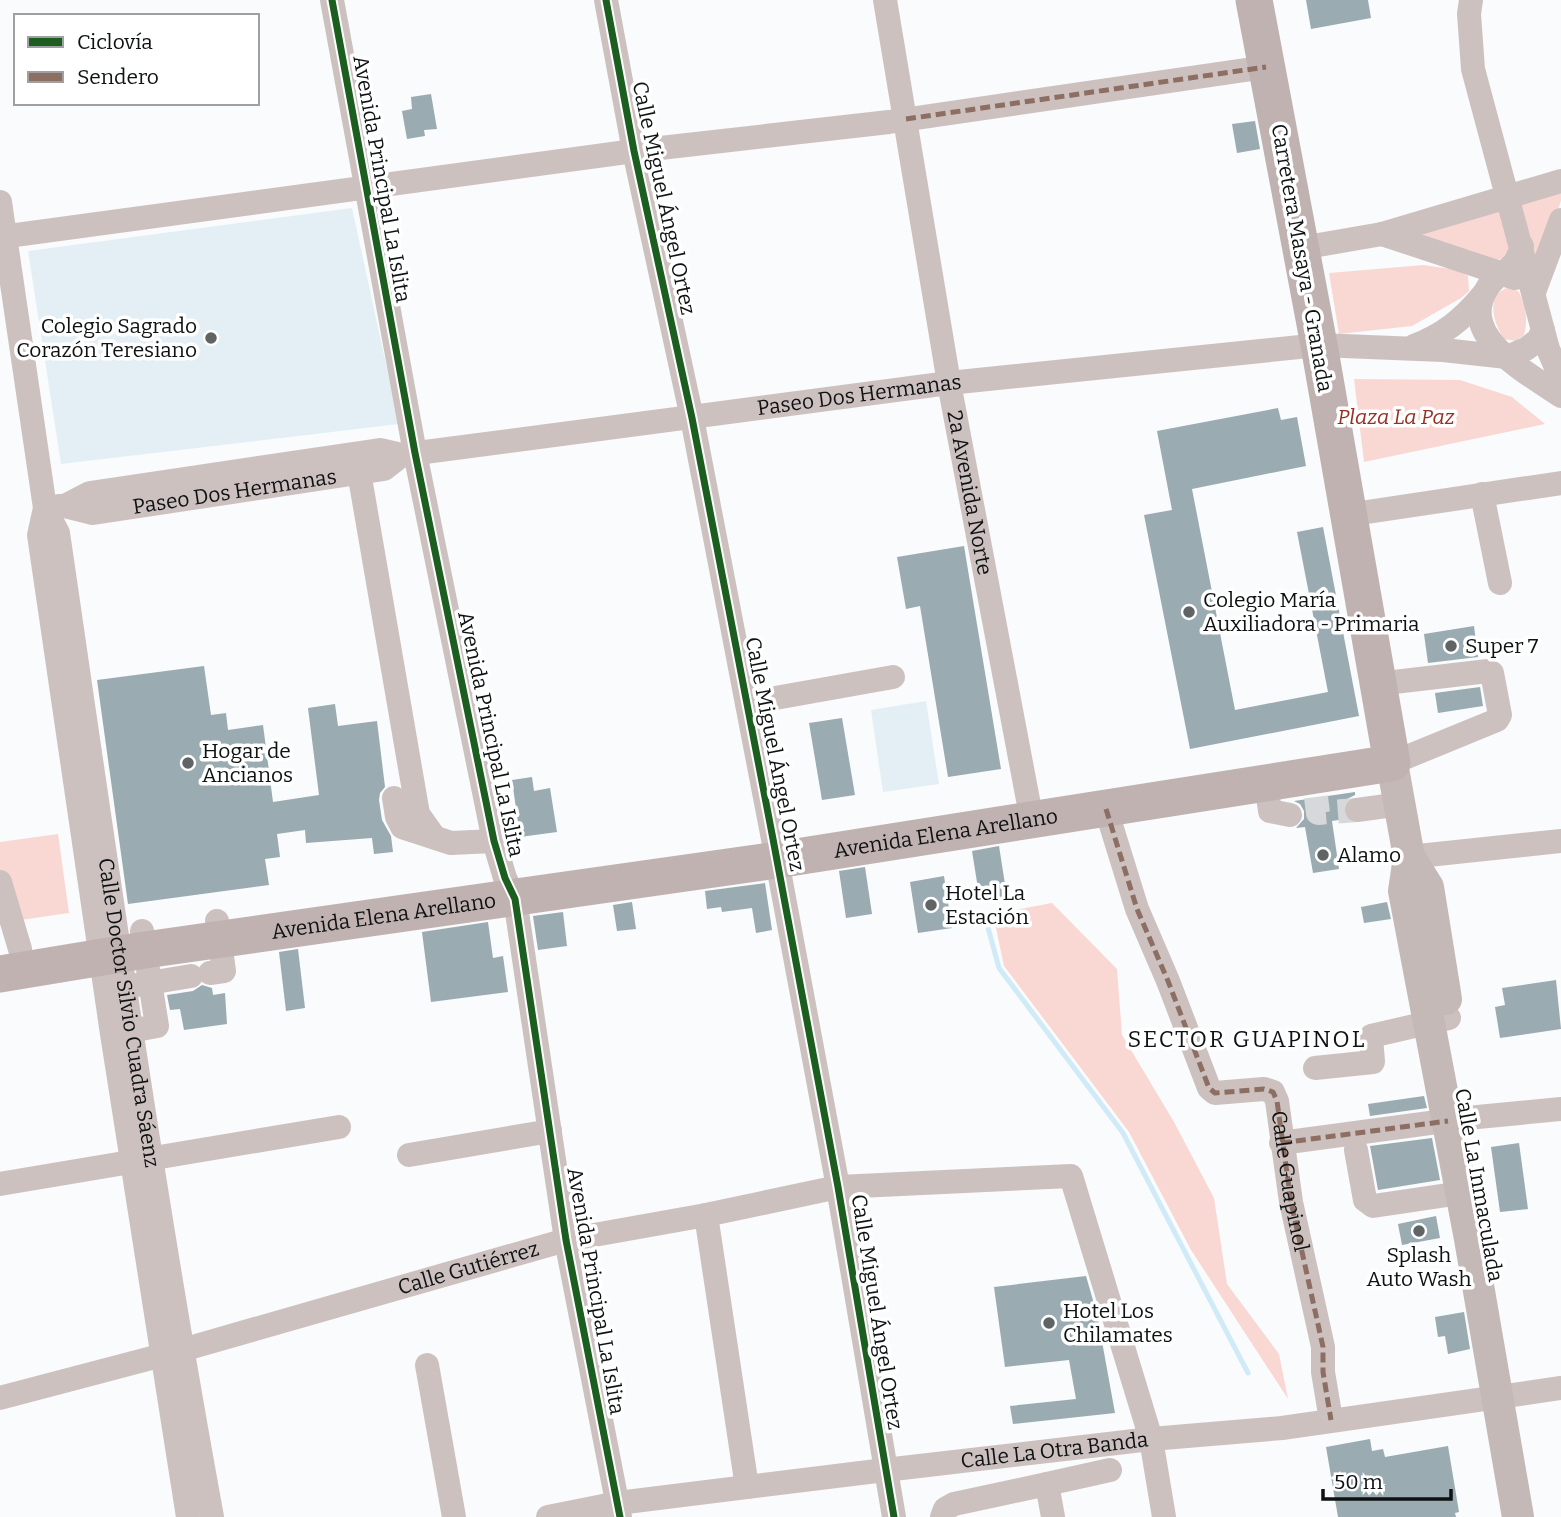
<svg xmlns="http://www.w3.org/2000/svg" width="1561" height="1517" font-family="Bitter,serif">
  <rect width="100%" height="100%" fill="#f9fbfd"/>
  <g fill="#e4eff5">
    <path d="M352 208 399 424 61 464 28 251Z"/>
    <path d="M926 701 939 784 883 792 871 710Z"/>
  </g>
  <g fill="#f9d8d3">
    <path d="M1561 184V201L1541 257 1535 258 1519 197Z"/>
    <path d="M1501 209 1509 249 1502 258 1491 263 1415 235Z"/>
    <path d="M1423 265 1459 270 1468 276 1469 291 1461 298 1412 326 1339 334 1329 273Z"/>
    <path d="M1511 287 1519 292C1526 307 1528 319 1524 335L1516 341 1504 339C1493 323 1484 292 1511 287Z"/>
    <path d="M1354 379 1460 380 1512 397 1545 424 1364 462Z"/>
    <path d="M58 834 69 913 0 923V842Z"/>
    <path d="M1052 903 1117 969 1122 1035 1174 1122 1214 1198 1227 1284 1279 1354 1288 1399 1191 1250 1129 1132 1004 966 993 914Z"/>
  </g>
  <g fill="none" stroke-linecap="round" stroke-linejoin="round">
    <path stroke="#d0ebf7" stroke-width="5" d="M987 924 999 968 1123 1133 1248 1373"/>
  </g>
  <g fill="#9aabb1">
    <path d="M1306 0H1368L1371 18 1311 29Z"/>
    <path d="M431 94 437 129 424 130 425 136 407 139 402 111 412 109 411 97Z"/>
    <path d="M1255 121 1260 149 1237 153 1232 124Z"/>
    <path d="M1278 408 1281 420 1297 417 1306 466 1192 489 1235 710 1328 692 1297 532 1323 527 1359 716 1190 749 1144 515 1172 510 1157 431Z"/>
    <path d="M964 546 1001 769 948 777 920 606 906 609 897 557Z"/>
    <path d="M1474 626 1478 657 1428 663 1424 634Z"/>
    <path d="M204 666 211 715 226 713 228 730 263 725 273 802 319 795 308 708 335 704 338 726 377 721 385 787 380 793 379 800 382 820 391 836 393 852 374 854 372 838 306 843 305 830 277 834 280 857 265 859 269 885 128 904 97 680Z"/>
    <path d="M1480 687 1483 706 1438 713 1435 693Z"/>
    <path d="M842 718 855 795 822 800 809 723Z"/>
    <path d="M532 777 534 791 550 788 557 832 520 837 512 780Z"/>
    <path d="M1355 792V795L1347 799 1343 805 1345 819 1332 821 1339 869 1313 873 1305 827 1296 828 1304 819V811L1300 804 1294 801Z"/>
    <path d="M999 846 1007 897 980 901 972 851Z"/>
    <path d="M865 867 872 914 846 918 839 871Z"/>
    <path d="M944 876 952 928 918 933 910 882Z"/>
    <path d="M765 883 772 930 756 933 752 908 722 912 721 907 707 909 705 891Z"/>
    <path d="M632 902 636 929 617 931 613 905Z"/>
    <path d="M1387 902 1391 919 1364 923 1361 907Z"/>
    <path d="M563 912 567 946 538 950 533 916Z"/>
    <path d="M488 922 493 958 503 956 508 992 431 1002 422 932Z"/>
    <path d="M298 949 305 1008 286 1011 279 952Z"/>
    <path d="M1556 980 1561 1029 1500 1038 1495 1007 1505 1005 1502 988Z"/>
    <path d="M202 985 212 988 213 995 225 993 227 1024 184 1030 180 1009 170 1010 167 995 193 991Z"/>
    <path d="M1424 1096 1427 1108 1370 1116 1368 1104Z"/>
    <path d="M1432 1138 1440 1180 1378 1190 1370 1146Z"/>
    <path d="M1519 1143 1528 1209 1500 1212 1491 1147Z"/>
    <path d="M1436 1216 1440 1238 1402 1245 1398 1224Z"/>
    <path d="M1086 1276 1097 1314 1115 1413 1013 1424 1010 1406 1076 1399 1069 1360 1005 1367 994 1287Z"/>
    <path d="M1464 1312 1470 1349 1448 1354 1445 1336 1438 1337 1435 1317Z"/>
    <path d="M1370 1439 1372 1451 1383 1449 1385 1457 1448 1446 1459 1512 1455 1513 1456 1517H1338L1326 1447Z"/>
  </g>
  <g fill="none" stroke-linecap="round" stroke-linejoin="round">
    <path stroke="#d6d8da" stroke-width="24" stroke-dasharray="24 12" stroke-linecap="butt" d="M1316 797 1318 813 1357 810"/>
    <g stroke="#cdc1c0" stroke-width="24">
      <path d="M332 0 415 453 494 841 505 878 515 899 566 1240 620 1517"/>
      <path d="M606 0 634 151 692 418 773 839 838 1187 894 1517"/>
      <path id="s1" d="M885 0 949 383 1032 821"/>
      <path d="M1471 0 1469 14 1473 69 1548 349 1561 379"/>
      <path d="M0 202 45 508 39 535 112 1034 188 1517"/>
      <path d="M1382 234 1515 278"/>
      <path d="M0 237 634 151 889 122 1266 67"/>
      <path d="M1522 246C1513 275 1500 268 1488 287 1455 336 1528 373 1561 396"/>
      <path d="M1301 248 1382 234 1561 181"/>
      <path d="M1534 292 1561 220"/>
      <path d="M1414 346C1443 335 1462 320 1482 296"/>
      <path d="M359 472 418 814 433 835"/>
      <path d="M1482 494 1500 583"/>
      <path id="s2" d="M59 506H65L93 513 384 469 402 455"/>
      <path id="s3" d="M65 506 90 493 380 450 402 455 949 383 1319 345 1443 350 1507 357 1526 349 1538 340 1543 330"/>
      <path id="s4" d="M45 508 58 533C106 862 152 1190 212 1517"/>
      <path d="M1347 515 1561 483"/>
      <path d="M1377 684 1488 671 1492 673 1500 715 1497 720 1392 763"/>
      <path d="M747 703 893 677"/>
      <path d="M1266 783 1270 811 1290 815"/>
      <path d="M394 798 397 817 402 827 451 843 494 841"/>
      <path id="s5" d="M1106 809 1137 909 1168 981 1209 1088 1215 1093 1264 1089 1273 1092 1277 1101 1291 1202 1323 1347V1372L1331 1420"/>
      <path d="M1357 810 1401 804"/>
      <path d="M1409 857 1561 841"/>
      <path d="M0 882 20 949"/>
      <path d="M210 973 224 971 217 921"/>
      <path d="M137 985 191 976"/>
      <path d="M115 1034 157 1026 142 931"/>
      <path d="M1315 1068 1373 1062 1371 1036 1449 1018"/>
      <path d="M1281 1143 1467 1118 1561 1109"/>
      <path d="M1356 1150 1365 1200 1373 1206 1461 1193"/>
      <path d="M409 1155 550 1131"/>
      <path d="M0 1184 339 1127"/>
      <path d="M706 1215 747 1487"/>
      <path d="M427 1365 454 1517"/>
      <path id="s6" d="M0 1398 182 1350 566 1240 706 1215 838 1187 1071 1176 1151 1439 1164 1517"/>
      <path id="s7" d="M548 1517 618 1503 885 1470 1151 1439 1282 1428 1561 1388"/>
      <path d="M942 1517 945 1509 954 1504 1047 1484"/>
      <path d="M1053 1517 1047 1484 1110 1470"/>
    </g>
    <g stroke="#c5b9b7" stroke-width="32">
      <path d="M1392 763 1409 857 1404 891 1470 1239 1518 1517"/>
      <path d="M1409 857 1428 887 1446 999"/>
    </g>
    <path stroke="#c0b2b0" stroke-width="37" id="s8" d="M0 974 145 950 777 860 1392 763 1319 345 1254 0"/>
    <g stroke="#8d6e63" stroke-width="5" stroke-dasharray="10 5" stroke-linecap="butt">
      <path d="M906 119 1266 67"/>
      <path d="M1106 809 1137 909 1168 981 1209 1088 1215 1093 1264 1089 1273 1092 1277 1101 1291 1202 1323 1347V1372L1331 1420"/>
      <path d="M1281 1143 1448 1121"/>
    </g>
    <defs>
      <g id="cycleway">
        <path d="M332 0 415 453 494 841 505 878 515 899 566 1240 620 1517"/>
        <path d="M606 0 634 151 692 418 773 839 838 1187 894 1517"/>
      </g>
    </defs>
    <use href="#cycleway" stroke="#fff" stroke-width="11"/>
    <use href="#cycleway" stroke="#1b5e20" stroke-width="7"/>
  </g>
  <g fill="#606465" stroke="#fff" stroke-width="2.5">
    <circle cx="211" cy="338" r="7"/>
    <circle cx="1189" cy="612" r="7"/>
    <circle cx="1451" cy="646" r="7"/>
    <circle cx="188" cy="763" r="7"/>
    <circle cx="1323" cy="855" r="7"/>
    <circle cx="931" cy="905" r="7"/>
    <circle cx="1419" cy="1231" r="7"/>
    <circle cx="1049" cy="1323" r="7"/>
  </g>
  <g text-anchor="middle" stroke-width="7" stroke-linejoin="round" paint-order="stroke">
    <g font-size="21" fill="#0e1213" stroke="#fff">
      <text transform="translate(382 179) rotate(80)" y="7">Avenida Principal La Islita</text>
      <text transform="translate(664 198) rotate(78)" y="7">Calle Miguel Ángel Ortez</text>
      <text transform="translate(1302 258) rotate(80)" y="7">Carretera Masaya - Granada</text>
      <text dy="7" stroke="none"><textPath href="#s3" startOffset="805">Paseo Dos Hermanas</textPath></text>
      <text dy="7" stroke="none"><textPath href="#s2" startOffset="178">Paseo Dos Hermanas</textPath></text>
      <text dy="7" stroke="none"><textPath href="#s1" startOffset="500">2a Avenida Norte</textPath></text>
      <text transform="translate(491 734) rotate(78)" y="7">Avenida Principal La Islita</text>
      <text transform="translate(775 754) rotate(79)" y="7">Calle Miguel Ángel Ortez</text>
      <text dy="7" stroke="none"><textPath href="#s8" startOffset="956">Avenida Elena Arellano</textPath></text>
      <text dy="7" stroke="none"><textPath href="#s8" startOffset="388">Avenida Elena Arellano</textPath></text>
      <text dy="7" stroke="none"><textPath href="#s4" startOffset="513">Calle Doctor Silvio Cuadra Sáenz</textPath></text>
      <text dy="7" stroke="none"><textPath href="#s5" startOffset="455">Calle Guapinol</textPath></text>
      <text transform="translate(1479 1185) rotate(80)" y="7">Calle La Inmaculada</text>
      <text dy="7" stroke="none"><textPath href="#s6" startOffset="486">Calle Gutiérrez</textPath></text>
      <text transform="translate(596 1291) rotate(80)" y="7">Avenida Principal La Islita</text>
      <text transform="translate(877 1312) rotate(81)" y="7">Calle Miguel Ángel Ortez</text>
      <text dy="7" stroke="none"><textPath href="#s7" startOffset="511">Calle La Otra Banda</textPath></text>
    </g>
    <g font-size="21" fill="#0e1213" stroke="#fff" text-anchor="start">
      <text x="197" y="333" text-anchor="end">Colegio Sagrado<tspan x="197" dy="24">Corazón Teresiano</tspan></text>
      <text x="1203" y="607">Colegio María<tspan x="1203" dy="24">Auxiliadora - Primaria</tspan></text>
      <text x="1465" y="653">Super 7</text>
      <text x="202" y="758">Hogar de<tspan x="202" dy="24">Ancianos</tspan></text>
      <text x="1337" y="862">Alamo</text>
      <text x="945" y="900">Hotel La<tspan x="945" dy="24">Estación</tspan></text>
      <text x="1419" y="1262" text-anchor="middle">Splash<tspan x="1419" dy="24">Auto Wash</tspan></text>
      <text x="1063" y="1318">Hotel Los<tspan x="1063" dy="24">Chilamates</tspan></text>
    </g>
    <g font-size="21" font-style="italic" fill="#962f24" stroke="#fff">
      <text x="1396" y="424">Plaza La Paz</text>
    </g>
    <g font-size="23" letter-spacing="2" fill="#0e1213" stroke="#fff">
      <text x="1247" y="1047">SECTOR GUAPINOL</text>
    </g>
  </g>
  <rect x="14" y="14" width="245" height="91" fill="#ffffff" stroke="#9fa0a1" stroke-width="2"/>
  <rect x="28" y="37" width="35" height="10" fill="#1b5e20" stroke="#9fa0a1" stroke-width="2"/>
  <text x="77" y="49" font-size="21" fill="#0e1213">Ciclovía</text>
  <rect x="28" y="72" width="35" height="10" fill="#8d6e63" stroke="#9fa0a1" stroke-width="2"/>
  <text x="77" y="84" font-size="21" fill="#0e1213">Sendero</text>
  <path d="M1323 1489v10h128v-10" fill="none" stroke="#0e1213" stroke-width="3.5"/>
  <text x="1334" y="1489" font-size="21" fill="#0e1213" stroke="#ffffff" stroke-width="5" paint-order="stroke">50 m</text>
</svg>
